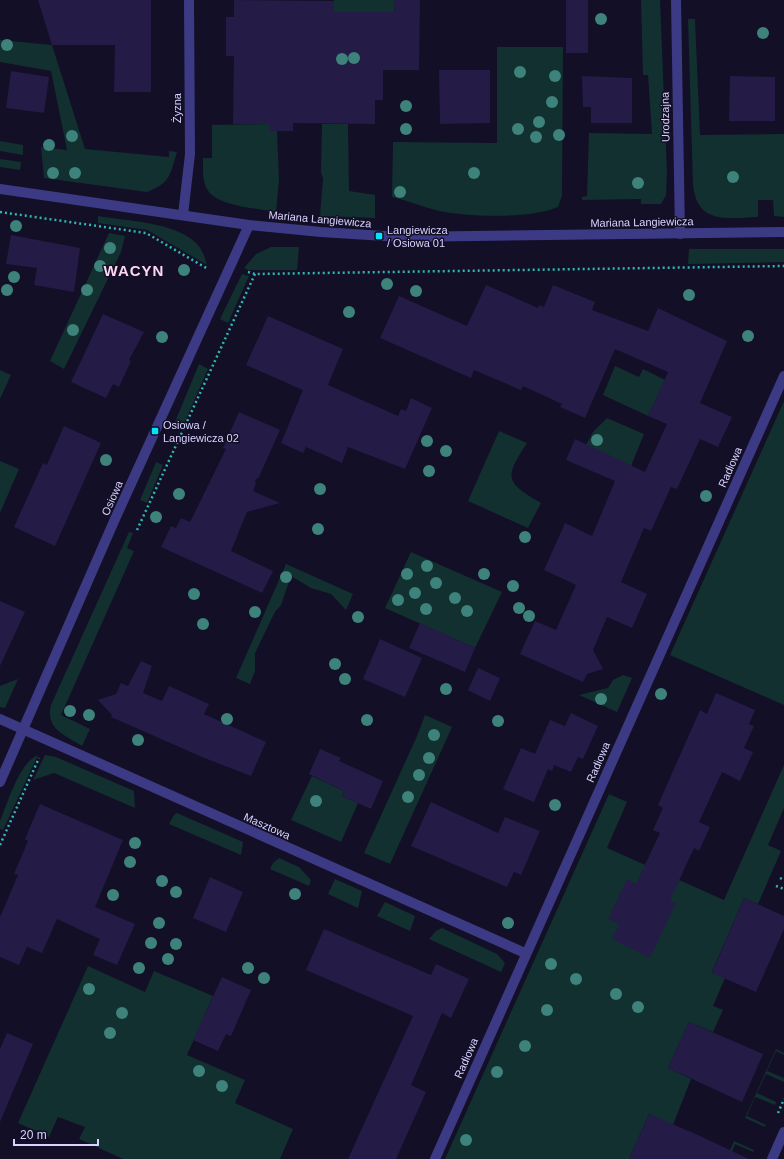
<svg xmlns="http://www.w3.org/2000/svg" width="784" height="1159" font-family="Helvetica,sans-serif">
  <rect width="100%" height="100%" fill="#130f26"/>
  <g fill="#12302f">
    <path d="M334 0H395L394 12H334Z"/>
    <path d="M641 0H660L667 173 666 195 661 204H641V199L582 200V197L587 196 589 133 652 134 648 75H643Z"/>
    <path d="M688 19H695L700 135 784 134V217L774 216 773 200H758V217C728 218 697 225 693 185Z"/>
    <path d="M0 40 52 45 85 149 169 157V151L177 152C170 174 171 183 147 192L44 178 41 147 67 150 51 71 0 62Z"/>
    <path d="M497 47H563L562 196 558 207C531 219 469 217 439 211 424 207 408 201 392 197L393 142 497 143Z"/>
    <path d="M269 124V131H277L279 180 276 212C257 208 217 207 207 189 202 180 203 168 203 158H212V125Z"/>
    <path d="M322 124H348L349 191 375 195V218L320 216 323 179 321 172Z"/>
    <path d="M0 141 23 145V155L0 151Z"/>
    <path d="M0 159 21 162 20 170 0 167Z"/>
    <path d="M98 216C127 221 175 222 196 243 202 249 205 257 207 265L147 230 98 223Z"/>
    <path d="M109 233 125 236 121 252 64 369 50 361Z"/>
    <path d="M271 247H299L297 270H248L244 268 256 254Z"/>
    <path d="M689 249H784V262L688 264Z"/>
    <path d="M242 274 249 276 228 323 220 319Z"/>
    <path d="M199 364 208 369 183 426 175 422Z"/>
    <path d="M615 366 639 377 643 369 665 380 648 416 603 395Z"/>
    <path d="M0 370 11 375 0 399Z"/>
    <path d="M784 401V705L670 655Z"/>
    <path d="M607 418 644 434 631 466 586 445 593 432Z"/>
    <path d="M499 431 527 443C504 478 505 482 541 503L528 528 468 501Z"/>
    <path d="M0 461 19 469 0 513Z"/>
    <path d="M156 462 163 465 147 503 140 500Z"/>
    <path d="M129 532 133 533 127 548 134 551 61 715 90 729 82 746C65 735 45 729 51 705Z"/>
    <path d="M411 552 502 592 475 648 385 608Z"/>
    <path d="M286 564 353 594 346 610 331 594 311 588 291 576 281 605 275 612 255 653V671L250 684 236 678Z"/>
    <path d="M623 675 632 678 617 712 579 695 608 688 613 680Z"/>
    <path d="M18 679 5 708 0 707V686Z"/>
    <path d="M425 715 452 727 390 864 364 853 417 736Z"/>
    <path d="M38 755 3 830 0 829V821C8 802 19 763 38 755Z"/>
    <path d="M45 755 56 757 134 791 135 808 54 773 33 780Z"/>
    <path d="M784 765V808L768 845 781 851 758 904 744 898 712 972 725 978 713 1006 723 1010 713 1032 689 1022 668 1068 691 1079 673 1125 649 1114 629 1159H445L609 794 627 802 607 848 724 900Z"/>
    <path d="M312 776 344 791 342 796 358 803 341 842 291 820Z"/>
    <path d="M177 813 243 842 241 855 169 824 174 815Z"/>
    <path d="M279 858 299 867 311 880 309 886 270 869 273 863Z"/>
    <path d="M335 879 362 891 358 908 328 894Z"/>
    <path d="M385 902 415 916 410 931 377 916Z"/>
    <path d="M442 928 497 954 505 963 501 972 429 939 436 931Z"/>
    <path d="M88 966 145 992 154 971 213 996 187 1055 245 1080 235 1103 293 1129 280 1159H123L79 1139 85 1127 58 1117 49 1137 18 1123Z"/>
    <path d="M776 1049 784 1053V1055L776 1051 767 1071 784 1078V1082L766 1074 757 1093 776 1102 775 1105 755 1097 747 1116 766 1125 765 1127 745 1118Z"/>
    <path d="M734 1141 754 1150 753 1152 735 1144 729 1159H726Z"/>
  </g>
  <g fill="#241b47">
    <path d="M38 0H151V92H114L115 45H52Z"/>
    <path d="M234 0 334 1V12H394L395 0H420L419 70H383V100H375V124L293 123V131H269V124H233L234 56H226V17H234Z"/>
    <rect x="566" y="0" width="22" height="53"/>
    <path d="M439 70H490V123L440 124Z"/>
    <path d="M11 71 49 77 44 113 6 108Z"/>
    <path d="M582 76 632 78V123H591V107H583Z"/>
    <path d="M730 76 775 77V121H729Z"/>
    <path d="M11 235 80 248 74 292 34 285 37 268 6 264Z"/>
    <path d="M486 285 538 308 539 305 544 307 553 285 595 302 592 310 648 331 658 308 727 341 700 403 732 417 718 447 700 439 677 489 671 487 651 531 644 528 621 582 647 594 632 628 607 617 593 650 603 669 587 674 583 682 520 654 535 621 556 630 576 585 544 570 565 523 592 536 615 481 566 460 575 439 645 472 667 424 648 416 668 372 615 349 585 418 560 407 562 404 523 386 521 390 474 370 471 378 380 338 399 296 467 326Z"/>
    <path d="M103 314 144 332 129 360 131 361 119 387 113 384 106 398 71 382Z"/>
    <path d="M268 316 343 349 328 385 398 416 401 409 406 411 411 398 432 408 405 469 348 447 342 463 306 447 303 453 281 443 303 390 246 365Z"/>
    <path d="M239 412 280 430 259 477 255 480 256 483 253 491 280 503 247 512 231 551 273 571 262 593 161 547 171 526 176 528 181 518 190 522 226 449 223 448Z"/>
    <path d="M64 426 101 443 55 546 14 527 43 463 47 465Z"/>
    <path d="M0 601 25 612 0 666Z"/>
    <path d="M420 623 475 648 465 672 409 648Z"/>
    <path d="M380 639 422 658 405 697 363 679Z"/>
    <path d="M141 661 152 666 143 693 162 701 169 686 209 704 204 714 266 742 251 776 202 757 111 717 112 715 98 700 116 694 121 683 128 686Z"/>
    <path d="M478 668 500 678 490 701 468 690Z"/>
    <path d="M716 693 755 710 749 724 754 726 744 748 753 752 740 781 722 772 699 822 710 827 699 851 694 848 670 900 676 903 650 958 612 939 619 924 608 919 627 879 636 884 660 833 653 830 663 808 658 805 700 710 707 714Z"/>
    <path d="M571 713 598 726 583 759 578 757 571 772 554 765 552 771 548 769 534 802 503 789 521 748 535 754 550 720 565 726Z"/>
    <path d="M320 749 341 758 339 761 383 781 371 809 342 796 344 791 309 774Z"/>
    <path d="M431 802 498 833 505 817 540 831 521 875 514 872 507 887 411 846Z"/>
    <path d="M40 804 123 840 95 907 135 924 117 965 93 955 100 939 57 919 42 953 27 947 19 965 0 957V917L18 875 14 874 28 841 25 839Z"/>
    <path d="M210 877 243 892 226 932 193 918Z"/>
    <path d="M744 898 784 916V929L756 992 712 973Z"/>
    <path d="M324 929 431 975 436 964 469 979 451 1018 442 1013 411 1085 426 1092 396 1159H348L413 1016 306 970Z"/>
    <path d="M222 977 251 990 231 1036 226 1034 218 1051 193 1040Z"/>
    <path d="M689 1022 763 1054 742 1102 668 1068Z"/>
    <path d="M7 1033 33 1044 0 1122V1049Z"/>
    <path d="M649 1114 698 1135 749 1159H629Z"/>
  </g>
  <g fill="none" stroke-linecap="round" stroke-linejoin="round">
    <g stroke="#2fb8b0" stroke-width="2.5" stroke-dasharray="2 3" stroke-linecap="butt">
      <path d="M0 212 146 233 208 269"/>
      <path d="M248 272 255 274 784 266"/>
      <path d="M137 530 255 274"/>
      <path d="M0 845 39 758"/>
      <path d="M780 878 784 880"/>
      <path d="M776 886 784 889"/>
      <path d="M778 1113 784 1099"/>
    </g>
    <g stroke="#3d3a85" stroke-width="10">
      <path d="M676 0 680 234"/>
      <path d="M0 189 249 225 321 232 400 237 784 232"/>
      <path d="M183 215 190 154 189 0"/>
      <path d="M0 719 525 953"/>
      <path d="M0 782 115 519 249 225"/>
      <path d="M435 1159 784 376"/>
      <path d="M772 1159 784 1132"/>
    </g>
  </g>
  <g fill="#3d827b">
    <circle cx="601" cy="19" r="6"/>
    <circle cx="763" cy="33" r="6"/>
    <circle cx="7" cy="45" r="6"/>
    <circle cx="354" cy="58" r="6"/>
    <circle cx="342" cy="59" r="6"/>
    <circle cx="520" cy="72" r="6"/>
    <circle cx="555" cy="76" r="6"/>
    <circle cx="552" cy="102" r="6"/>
    <circle cx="406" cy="106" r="6"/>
    <circle cx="539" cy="122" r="6"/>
    <circle cx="406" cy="129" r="6"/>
    <circle cx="518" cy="129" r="6"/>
    <circle cx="559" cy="135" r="6"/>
    <circle cx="72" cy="136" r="6"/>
    <circle cx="536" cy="137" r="6"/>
    <circle cx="49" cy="145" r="6"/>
    <circle cx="53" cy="173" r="6"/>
    <circle cx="75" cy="173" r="6"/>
    <circle cx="474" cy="173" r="6"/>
    <circle cx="733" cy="177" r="6"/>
    <circle cx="638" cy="183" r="6"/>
    <circle cx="400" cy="192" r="6"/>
    <circle cx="16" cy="226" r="6"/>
    <circle cx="110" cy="248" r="6"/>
    <circle cx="100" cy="266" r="6"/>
    <circle cx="184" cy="270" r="6"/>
    <circle cx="14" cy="277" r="6"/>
    <circle cx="387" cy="284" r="6"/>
    <circle cx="7" cy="290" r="6"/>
    <circle cx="87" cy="290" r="6"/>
    <circle cx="416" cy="291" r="6"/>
    <circle cx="689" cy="295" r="6"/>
    <circle cx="349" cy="312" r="6"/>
    <circle cx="73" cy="330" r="6"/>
    <circle cx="748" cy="336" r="6"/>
    <circle cx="162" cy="337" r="6"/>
    <circle cx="597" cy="440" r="6"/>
    <circle cx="427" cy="441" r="6"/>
    <circle cx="446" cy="451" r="6"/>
    <circle cx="106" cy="460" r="6"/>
    <circle cx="429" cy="471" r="6"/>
    <circle cx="320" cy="489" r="6"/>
    <circle cx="179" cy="494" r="6"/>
    <circle cx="706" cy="496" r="6"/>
    <circle cx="156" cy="517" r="6"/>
    <circle cx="318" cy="529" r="6"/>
    <circle cx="525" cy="537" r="6"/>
    <circle cx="427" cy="566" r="6"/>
    <circle cx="407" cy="574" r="6"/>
    <circle cx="484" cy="574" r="6"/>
    <circle cx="286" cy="577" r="6"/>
    <circle cx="436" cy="583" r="6"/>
    <circle cx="513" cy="586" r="6"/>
    <circle cx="415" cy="593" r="6"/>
    <circle cx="194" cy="594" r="6"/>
    <circle cx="455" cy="598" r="6"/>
    <circle cx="398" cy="600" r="6"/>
    <circle cx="519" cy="608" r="6"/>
    <circle cx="426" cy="609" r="6"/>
    <circle cx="467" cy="611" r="6"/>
    <circle cx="255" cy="612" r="6"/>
    <circle cx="529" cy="616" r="6"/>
    <circle cx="358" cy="617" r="6"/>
    <circle cx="203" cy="624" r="6"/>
    <circle cx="335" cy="664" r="6"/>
    <circle cx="345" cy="679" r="6"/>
    <circle cx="446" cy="689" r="6"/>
    <circle cx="661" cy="694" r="6"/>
    <circle cx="601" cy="699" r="6"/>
    <circle cx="70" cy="711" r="6"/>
    <circle cx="89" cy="715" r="6"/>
    <circle cx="227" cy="719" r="6"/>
    <circle cx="367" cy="720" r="6"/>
    <circle cx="498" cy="721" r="6"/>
    <circle cx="434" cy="735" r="6"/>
    <circle cx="138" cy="740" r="6"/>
    <circle cx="429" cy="758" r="6"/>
    <circle cx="419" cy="775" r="6"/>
    <circle cx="408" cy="797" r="6"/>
    <circle cx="316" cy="801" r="6"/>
    <circle cx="555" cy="805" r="6"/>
    <circle cx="135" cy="843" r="6"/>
    <circle cx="130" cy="862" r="6"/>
    <circle cx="162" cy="881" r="6"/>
    <circle cx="176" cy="892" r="6"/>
    <circle cx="295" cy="894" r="6"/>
    <circle cx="113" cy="895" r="6"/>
    <circle cx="159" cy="923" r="6"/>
    <circle cx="508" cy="923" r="6"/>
    <circle cx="151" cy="943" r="6"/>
    <circle cx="176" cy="944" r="6"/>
    <circle cx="168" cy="959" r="6"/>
    <circle cx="551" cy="964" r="6"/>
    <circle cx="139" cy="968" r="6"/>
    <circle cx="248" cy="968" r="6"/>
    <circle cx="264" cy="978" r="6"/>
    <circle cx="576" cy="979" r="6"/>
    <circle cx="89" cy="989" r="6"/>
    <circle cx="616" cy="994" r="6"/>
    <circle cx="638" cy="1007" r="6"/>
    <circle cx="547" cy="1010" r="6"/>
    <circle cx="122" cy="1013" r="6"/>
    <circle cx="110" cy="1033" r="6"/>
    <circle cx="525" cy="1046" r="6"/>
    <circle cx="199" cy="1071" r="6"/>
    <circle cx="497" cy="1072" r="6"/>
    <circle cx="222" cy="1086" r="6"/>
    <circle cx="466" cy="1140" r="6"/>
  </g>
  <g fill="#00e5ff" stroke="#130f26" stroke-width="1.5">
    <rect x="375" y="232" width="8" height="8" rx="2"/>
    <rect x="151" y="427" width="8" height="8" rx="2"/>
  </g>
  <g text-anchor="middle" stroke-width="3" stroke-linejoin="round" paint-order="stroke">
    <g font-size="11" fill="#d9d4ff" stroke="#130f26">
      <text transform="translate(177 108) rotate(-90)" y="4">Żyzna</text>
      <text transform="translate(665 117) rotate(-91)" y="4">Urodzajna</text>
      <text transform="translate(320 219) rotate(5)" y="4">Mariana Langiewicza</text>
      <text transform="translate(642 222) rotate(-1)" y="4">Mariana Langiewicza</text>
      <text transform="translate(730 467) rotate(-66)" y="4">Radiowa</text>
      <text transform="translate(112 498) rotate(-66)" y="4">Osiowa</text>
      <text transform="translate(598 762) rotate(-66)" y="4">Radiowa</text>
      <text transform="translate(267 826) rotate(24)" y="4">Masztowa</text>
      <text transform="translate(466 1058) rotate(-66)" y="4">Radiowa</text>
    </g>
    <g font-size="11" fill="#d9d4ff" stroke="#130f26" text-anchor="start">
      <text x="387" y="234">Langiewicza<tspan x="387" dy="13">/ Osiowa 01</tspan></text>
      <text x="163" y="429">Osiowa /<tspan x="163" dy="13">Langiewicza 02</tspan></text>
    </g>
    <g font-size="15" font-weight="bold" letter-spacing="1" fill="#ffd6f0" stroke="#130f26">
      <text x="134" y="276">WACYN</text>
    </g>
  </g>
  <path d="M14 1139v6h84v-6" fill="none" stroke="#d9d4ff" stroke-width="2"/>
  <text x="20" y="1139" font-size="12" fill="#d9d4ff" stroke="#130f26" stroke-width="3" paint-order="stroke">20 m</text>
</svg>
